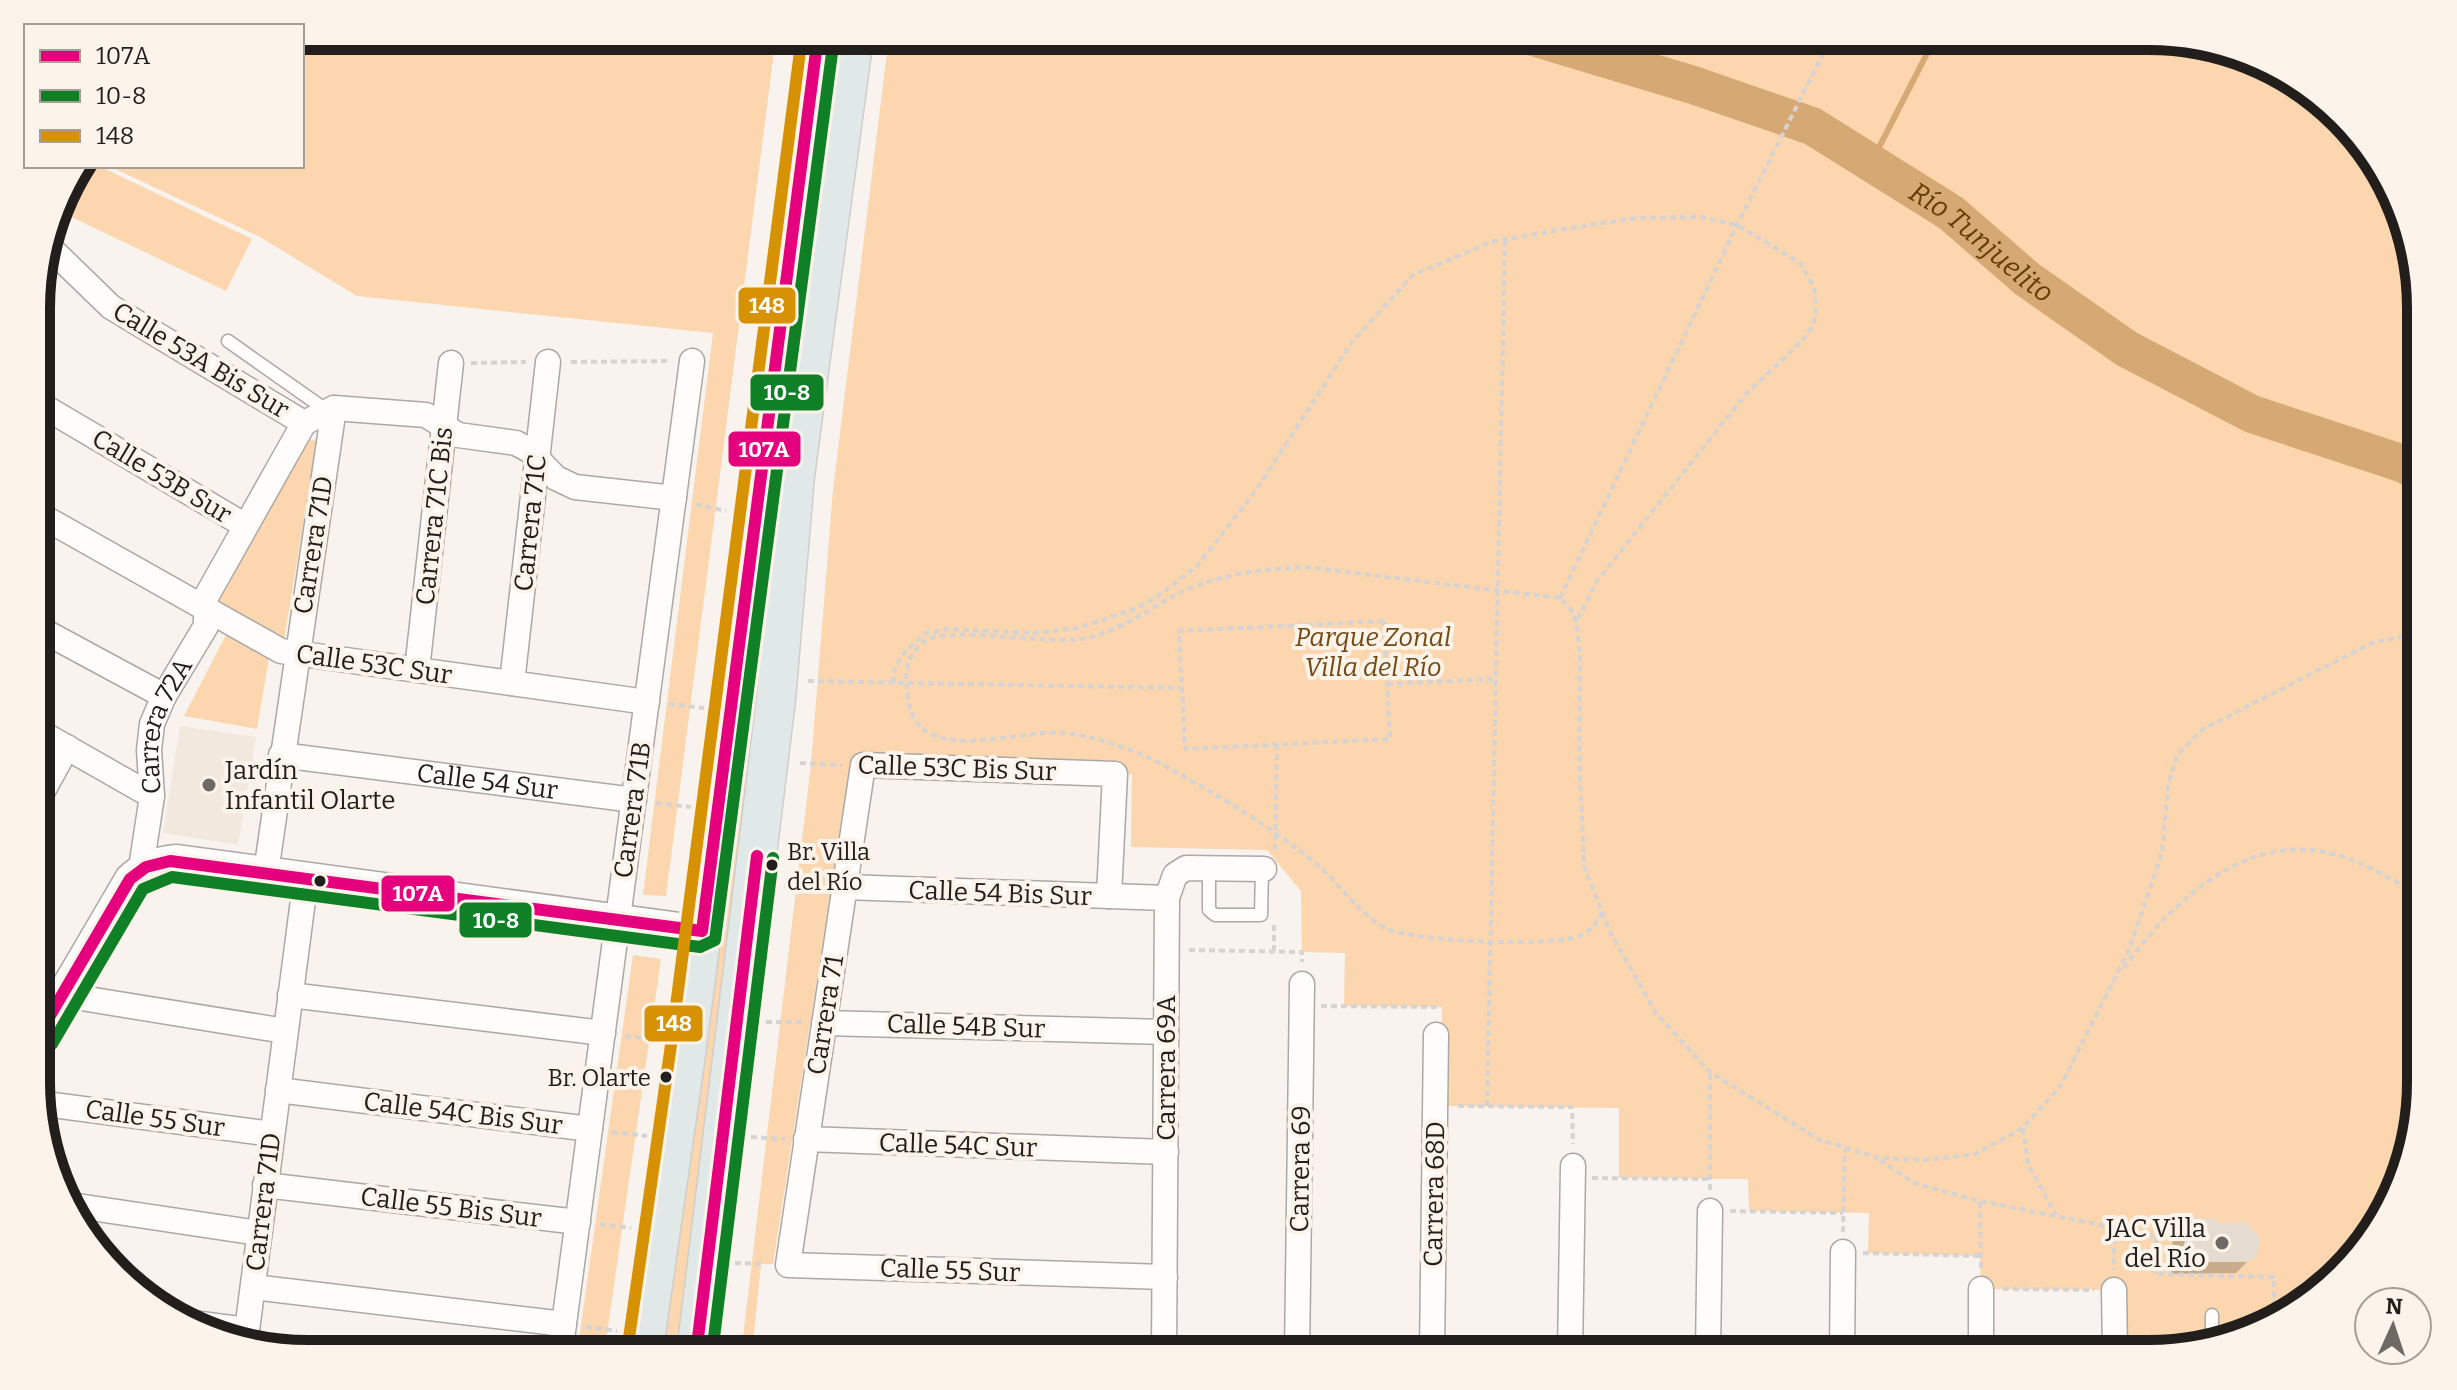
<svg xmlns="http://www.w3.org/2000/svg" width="2457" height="1390" font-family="Bitter,serif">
  <rect width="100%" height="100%" fill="#f8f3ee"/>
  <path fill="#f2e8dd" d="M180 726 256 737 238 845 163 833Z"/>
  <g fill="#fbd6ae">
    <path d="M308 36H776L666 896 643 895 713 333 357 296 260 237 109 166H302V37Z"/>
    <path d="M889 36H2149L2285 72 2375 157 2420 290V1099L2385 1218 2300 1308 2166 1353H2127V1290L1981 1289 1980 1256 1868 1253 1869 1213 1749 1211 1748 1179 1619 1178V1108L1441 1106 1442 1007 1344 1006 1345 953 1302 952 1301 891 1267 850 1131 847 1132 774 850 765 773 1264H761L752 1354H741L811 764 833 490Z"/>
    <path d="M81 166H99L252 239 226 291 57 210 64 187Z"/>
    <path d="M306 439 317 441 284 640 210 599Z"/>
    <path d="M226 635 269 658 257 729 184 716Z"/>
    <path d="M738 770 754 773 680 1354H660Z"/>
    <path d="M633 955 661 959 604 1354H577Z"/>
  </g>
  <path fill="#0003" d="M2187 1219 2215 1226 2250 1259 2236 1273 2171 1274 2173 1233Z"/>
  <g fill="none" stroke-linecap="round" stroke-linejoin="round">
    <path stroke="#d6a974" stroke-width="6" d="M1872 161 1936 36"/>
    <path stroke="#d6a974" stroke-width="38" id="s1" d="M1530 36 1693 85 1812 126 1951 213 2027 279 2127 349 2252 414 2404 464 2420 473"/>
  </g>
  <path fill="#e5dbd0" d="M2186 1217 2217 1219V1224L2246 1222 2260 1238 2257 1255 2248 1262H2183Z"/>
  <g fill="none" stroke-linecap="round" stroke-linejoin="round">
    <defs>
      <g id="service">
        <path d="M228 341 326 410"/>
        <path d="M1209 866V910L1215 915H1261L1262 869"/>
        <path d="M2212 1315V1338"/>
      </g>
      <g id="minor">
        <path d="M47 245 111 307 304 423 334 408 426 415 458 435 516 443 529 450 556 478 575 487 674 498"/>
        <path d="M38 403 244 525"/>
        <path d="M38 514 281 651 647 702"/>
        <path d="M38 628 164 696"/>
        <path d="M417 670 451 363"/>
        <path d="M512 683 548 362"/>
        <path d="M38 731 152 796"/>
        <path id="s2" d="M281 755 634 800"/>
        <path d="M38 800 67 747"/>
        <path id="s3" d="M141 868 152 796 149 750 152 724 164 696 206 626V597L304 423"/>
        <path d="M266 872 334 408"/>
        <path d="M844 887 1167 898"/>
        <path d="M1109 896 1115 774 863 765 788 1265 1165 1277"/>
        <path d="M63 995 285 1031"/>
        <path d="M290 995 603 1033"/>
        <path d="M824 1023 1166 1032"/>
        <path d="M278 1090 590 1129"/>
        <path d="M38 1103 272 1134"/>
        <path d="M806 1139 1166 1152"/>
        <path d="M265 1185 578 1222"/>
        <path d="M71 1205 259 1233"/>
        <path d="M253 1287 564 1324"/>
        <path d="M2114 1290 2115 1353"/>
        <path d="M193 1323 247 1330"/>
        <path d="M246 1338 306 877"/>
        <path d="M1981 1353V1289"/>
        <path d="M560 1354 692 361"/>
        <path d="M1164 1354 1167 898 1175 875 1186 868 1264 869"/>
        <path d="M1297 1354 1302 984"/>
        <path d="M1432 1354 1436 1035"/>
        <path d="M1570 1354 1573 1166"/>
        <path d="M1708 1354 1710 1211"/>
        <path d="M1842 1354 1843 1252"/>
      </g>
      <path id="tertiary" d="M38 1036 130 879C144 865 158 862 177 860L702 931"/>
      <g id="primary">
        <path d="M643 1354 686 1054 818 36"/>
        <path d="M696 1354 776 699 795 475 854 36"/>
      </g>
    </defs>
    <use href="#service" stroke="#aca8a4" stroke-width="15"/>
    <use href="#minor" stroke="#aca8a4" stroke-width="27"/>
    <use href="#tertiary" stroke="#aca8a4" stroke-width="33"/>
    <use href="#primary" stroke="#d0cecb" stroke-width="41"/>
    <g stroke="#d6d4d3" stroke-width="4" stroke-dasharray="6 4" stroke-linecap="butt">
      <path d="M571 362 670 361"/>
      <path d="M471 363 526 362"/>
      <path d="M696 504 726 511"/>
      <path d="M1560 598 1737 225 1832 36"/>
      <path d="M1384 621 1390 739 1185 749 1179 631Z"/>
      <path d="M808 681 1182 688"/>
      <path d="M893 683 895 667 905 651 924 634 947 629 1035 633 1078 628 1135 609 1157 597 1197 566 1254 493 1352 342 1413 275 1491 242 1564 229 1636 218 1700 217 1737 225 1800 263 1814 287 1816 310 1813 326 1802 341 1746 394 1597 581 1576 622"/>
      <path d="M1387 684 1494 679"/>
      <path d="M669 704 704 708"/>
      <path d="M800 763 842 765"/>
      <path d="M656 803 691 807"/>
      <path d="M1275 850 1277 744"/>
      <path d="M784 886 822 887"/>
      <path d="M1602 912C1597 922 1593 929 1582 935 1556 948 1409 942 1383 927 1355 910 1340 883 1315 863 1270 826 1218 795 1167 767 1139 751 1098 737 1066 733 1020 727 916 771 908 698 907 687 904 672 909 661 911 656 919 644 924 641 952 625 1046 646 1087 638 1124 630 1154 604 1188 589 1226 573 1265 569 1305 567L1560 598 1570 608 1576 622 1580 653 1579 753 1584 866 1610 932 1656 1013 1710 1072 1818 1139 1878 1158 1926 1160 1975 1154 2023 1128 2061 1085 2129 950 2162 853 2168 786 2177 755 2203 729 2372 643 2404 636 2420 642"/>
      <path d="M1189 950 1302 952V962"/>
      <path d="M1274 951V923"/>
      <path d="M2124 968C2172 901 2247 829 2337 855 2366 863 2394 881 2420 895"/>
      <path d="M1321 1006 1435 1007V1013"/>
      <path d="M766 1022H804"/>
      <path d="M625 1036 660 1040"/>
      <path d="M1458 1106 1572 1107 1573 1144"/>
      <path d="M1487 1106 1505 240"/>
      <path d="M2023 1128 2028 1164 2056 1215"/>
      <path d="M612 1132 647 1136"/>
      <path d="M751 1137 785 1139"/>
      <path d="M1880 1160 1914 1183 1980 1201 2156 1236 2155 1274 2274 1277V1317"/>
      <path d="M1592 1178 1710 1179"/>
      <path d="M1710 1190V1072"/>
      <path d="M1980 1202 1981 1269"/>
      <path d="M1730 1211 1843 1213"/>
      <path d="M600 1224 631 1228"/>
      <path d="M2114 1228V1270"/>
      <path d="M1843 1232 1845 1149"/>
      <path d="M1863 1253 1981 1256"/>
      <path d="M735 1263 765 1264"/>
      <path d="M2003 1289 2094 1290"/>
      <path d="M586 1327 617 1331"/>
    </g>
    <use href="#service" stroke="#fefdfc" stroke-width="12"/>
    <use href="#minor" stroke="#fefdfc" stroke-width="24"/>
    <use href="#tertiary" stroke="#fefdfc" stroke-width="30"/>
    <use href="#primary" stroke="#e0e9e8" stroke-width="38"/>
    <defs>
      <g id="bus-1">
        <path d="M38 1036 130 879 146 867 170 861 702 931 818 36"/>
        <path d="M696 1354 757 856"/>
      </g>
      <g id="bus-2">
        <path d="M52 1044 143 889 172 877 700 947 715 940 834 38"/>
        <path d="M712 1354 773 858"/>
      </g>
      <path id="bus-3" d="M627 1352 670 1052 802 36"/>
    </defs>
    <use href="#bus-1" stroke="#fcf3ea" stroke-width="18"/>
    <use href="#bus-2" stroke="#fcf3ea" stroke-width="18"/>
    <use href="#bus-3" stroke="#fcf3ea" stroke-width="18"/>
    <use href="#bus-1" stroke="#e5007d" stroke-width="12"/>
    <use href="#bus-2" stroke="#0f8026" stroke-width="12"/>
    <use href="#bus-3" stroke="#d79204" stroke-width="12"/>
  </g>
  <g fill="#6d6965" stroke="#fcf3ea" stroke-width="3">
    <circle cx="209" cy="785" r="8"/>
    <circle cx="2222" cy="1243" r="8"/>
  </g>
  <g fill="#221e1b" stroke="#fcf3ea" stroke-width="3">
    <circle cx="772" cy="865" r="7"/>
    <circle cx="320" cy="881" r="7"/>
    <circle cx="666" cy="1077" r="7"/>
  </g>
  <g text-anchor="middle" stroke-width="8" stroke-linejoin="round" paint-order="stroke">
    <g font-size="24" fill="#221e1b" stroke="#fcf3ea" text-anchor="start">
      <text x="787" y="860">Br. Villa<tspan x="787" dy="30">del Río</tspan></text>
      <text x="651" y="1086" text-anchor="end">Br. Olarte</text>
    </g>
    <g font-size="26" fill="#221e1b" stroke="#fcf3ea">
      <text transform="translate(201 360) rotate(31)" y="9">Calle 53A Bis Sur</text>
      <text transform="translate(162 476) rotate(31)" y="9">Calle 53B Sur</text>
      <text transform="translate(434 516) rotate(-84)" y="9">Carrera 71C Bis</text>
      <text transform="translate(530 523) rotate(-84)" y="9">Carrera 71C</text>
      <text transform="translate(313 545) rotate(-81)" y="9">Carrera 71D</text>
      <text transform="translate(374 664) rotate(8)" y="9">Calle 53C Sur</text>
      <text dy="9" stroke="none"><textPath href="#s3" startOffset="146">Carrera 72A</textPath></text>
      <text transform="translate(957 768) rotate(2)" y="9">Calle 53C Bis Sur</text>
      <text dy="9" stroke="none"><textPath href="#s2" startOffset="208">Calle 54 Sur</textPath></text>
      <text transform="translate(632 810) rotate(-82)" y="9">Carrera 71B</text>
      <text transform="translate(1000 893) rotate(2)" y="9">Calle 54 Bis Sur</text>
      <text transform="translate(825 1015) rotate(-81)" y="9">Carrera 71</text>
      <text transform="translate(966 1026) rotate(2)" y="9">Calle 54B Sur</text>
      <text transform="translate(1166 1068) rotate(-90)" y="9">Carrera 69A</text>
      <text transform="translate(463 1113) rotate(7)" y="9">Calle 54C Bis Sur</text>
      <text transform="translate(155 1118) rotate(8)" y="9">Calle 55 Sur</text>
      <text transform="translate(958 1145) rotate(2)" y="9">Calle 54C Sur</text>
      <text transform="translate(1300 1169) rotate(-89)" y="9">Carrera 69</text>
      <text transform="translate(1434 1194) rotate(-89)" y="9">Carrera 68D</text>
      <text transform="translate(263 1202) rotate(-83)" y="9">Carrera 71D</text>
      <text transform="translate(451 1207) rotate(7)" y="9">Calle 55 Bis Sur</text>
      <text transform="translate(950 1270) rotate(2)" y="9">Calle 55 Sur</text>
    </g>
    <g font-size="26" font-style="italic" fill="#744912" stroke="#fcf3ea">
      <text x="1373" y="646">Parque Zonal<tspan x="1373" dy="30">Villa del Río</tspan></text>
    </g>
    <g font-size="26" fill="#221e1b" stroke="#fcf3ea" text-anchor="start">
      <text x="225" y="779">Jardín<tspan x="225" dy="30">Infantil Olarte</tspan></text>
      <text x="2206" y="1237" text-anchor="end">JAC Villa<tspan x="2206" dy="30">del Río</tspan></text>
    </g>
    <g font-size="28" font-style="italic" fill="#673d00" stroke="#fcf3ea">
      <text dy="10" stroke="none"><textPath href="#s1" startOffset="502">Río Tunjuelito</textPath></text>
    </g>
  </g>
  <path d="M0 0H2457V1390H0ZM308 50H2149A258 258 0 0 1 2407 308V1082A258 258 0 0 1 2149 1340H308A258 258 0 0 1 50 1082V308A258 258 0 0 1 308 50Z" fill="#fcf3ea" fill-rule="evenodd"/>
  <path fill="none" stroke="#221e1b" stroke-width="10" d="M308 50H2149A258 258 0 0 1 2407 308V1082A258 258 0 0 1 2149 1340H308A258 258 0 0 1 50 1082V308A258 258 0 0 1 308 50Z"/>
  <g stroke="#fcf3ea" stroke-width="3">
    <rect x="737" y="286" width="60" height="39" rx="8" fill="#d79204"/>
    <rect x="749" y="373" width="76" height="39" rx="8" fill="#0f8026"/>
    <rect x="727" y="430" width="75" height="38" rx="8" fill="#e5007d"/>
    <rect x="380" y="874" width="76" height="39" rx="8" fill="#e5007d"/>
    <rect x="458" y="901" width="75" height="38" rx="8" fill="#0f8026"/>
    <rect x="643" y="1004" width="61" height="39" rx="8" fill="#d79204"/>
  </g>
  <g font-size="22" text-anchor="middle" font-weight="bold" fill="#fff">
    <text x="767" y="313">148</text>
    <text x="787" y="400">10-8</text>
    <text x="764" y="457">107A</text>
    <text x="418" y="901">107A</text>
    <text x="496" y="928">10-8</text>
    <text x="674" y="1031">148</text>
  </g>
  <rect x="24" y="24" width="280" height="144" fill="#fcf3ea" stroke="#a59e97" stroke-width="2"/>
  <rect x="40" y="50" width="40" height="12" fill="#e5007d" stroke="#a59e97" stroke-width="2"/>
  <text x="96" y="64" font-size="24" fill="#221e1b">107A</text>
  <rect x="40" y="90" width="40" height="12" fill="#0f8026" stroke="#a59e97" stroke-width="2"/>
  <text x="96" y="104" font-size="24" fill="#221e1b">10-8</text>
  <rect x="40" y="130" width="40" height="12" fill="#d79204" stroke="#a59e97" stroke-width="2"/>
  <text x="96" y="144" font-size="24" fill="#221e1b">148</text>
  <g transform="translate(2393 1326) rotate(3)"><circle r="38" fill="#fcf3ea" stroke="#a59e97" stroke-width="2"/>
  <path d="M0-6L14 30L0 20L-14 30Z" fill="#6d6965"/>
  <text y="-12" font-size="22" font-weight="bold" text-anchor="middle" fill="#221e1b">N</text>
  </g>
</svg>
